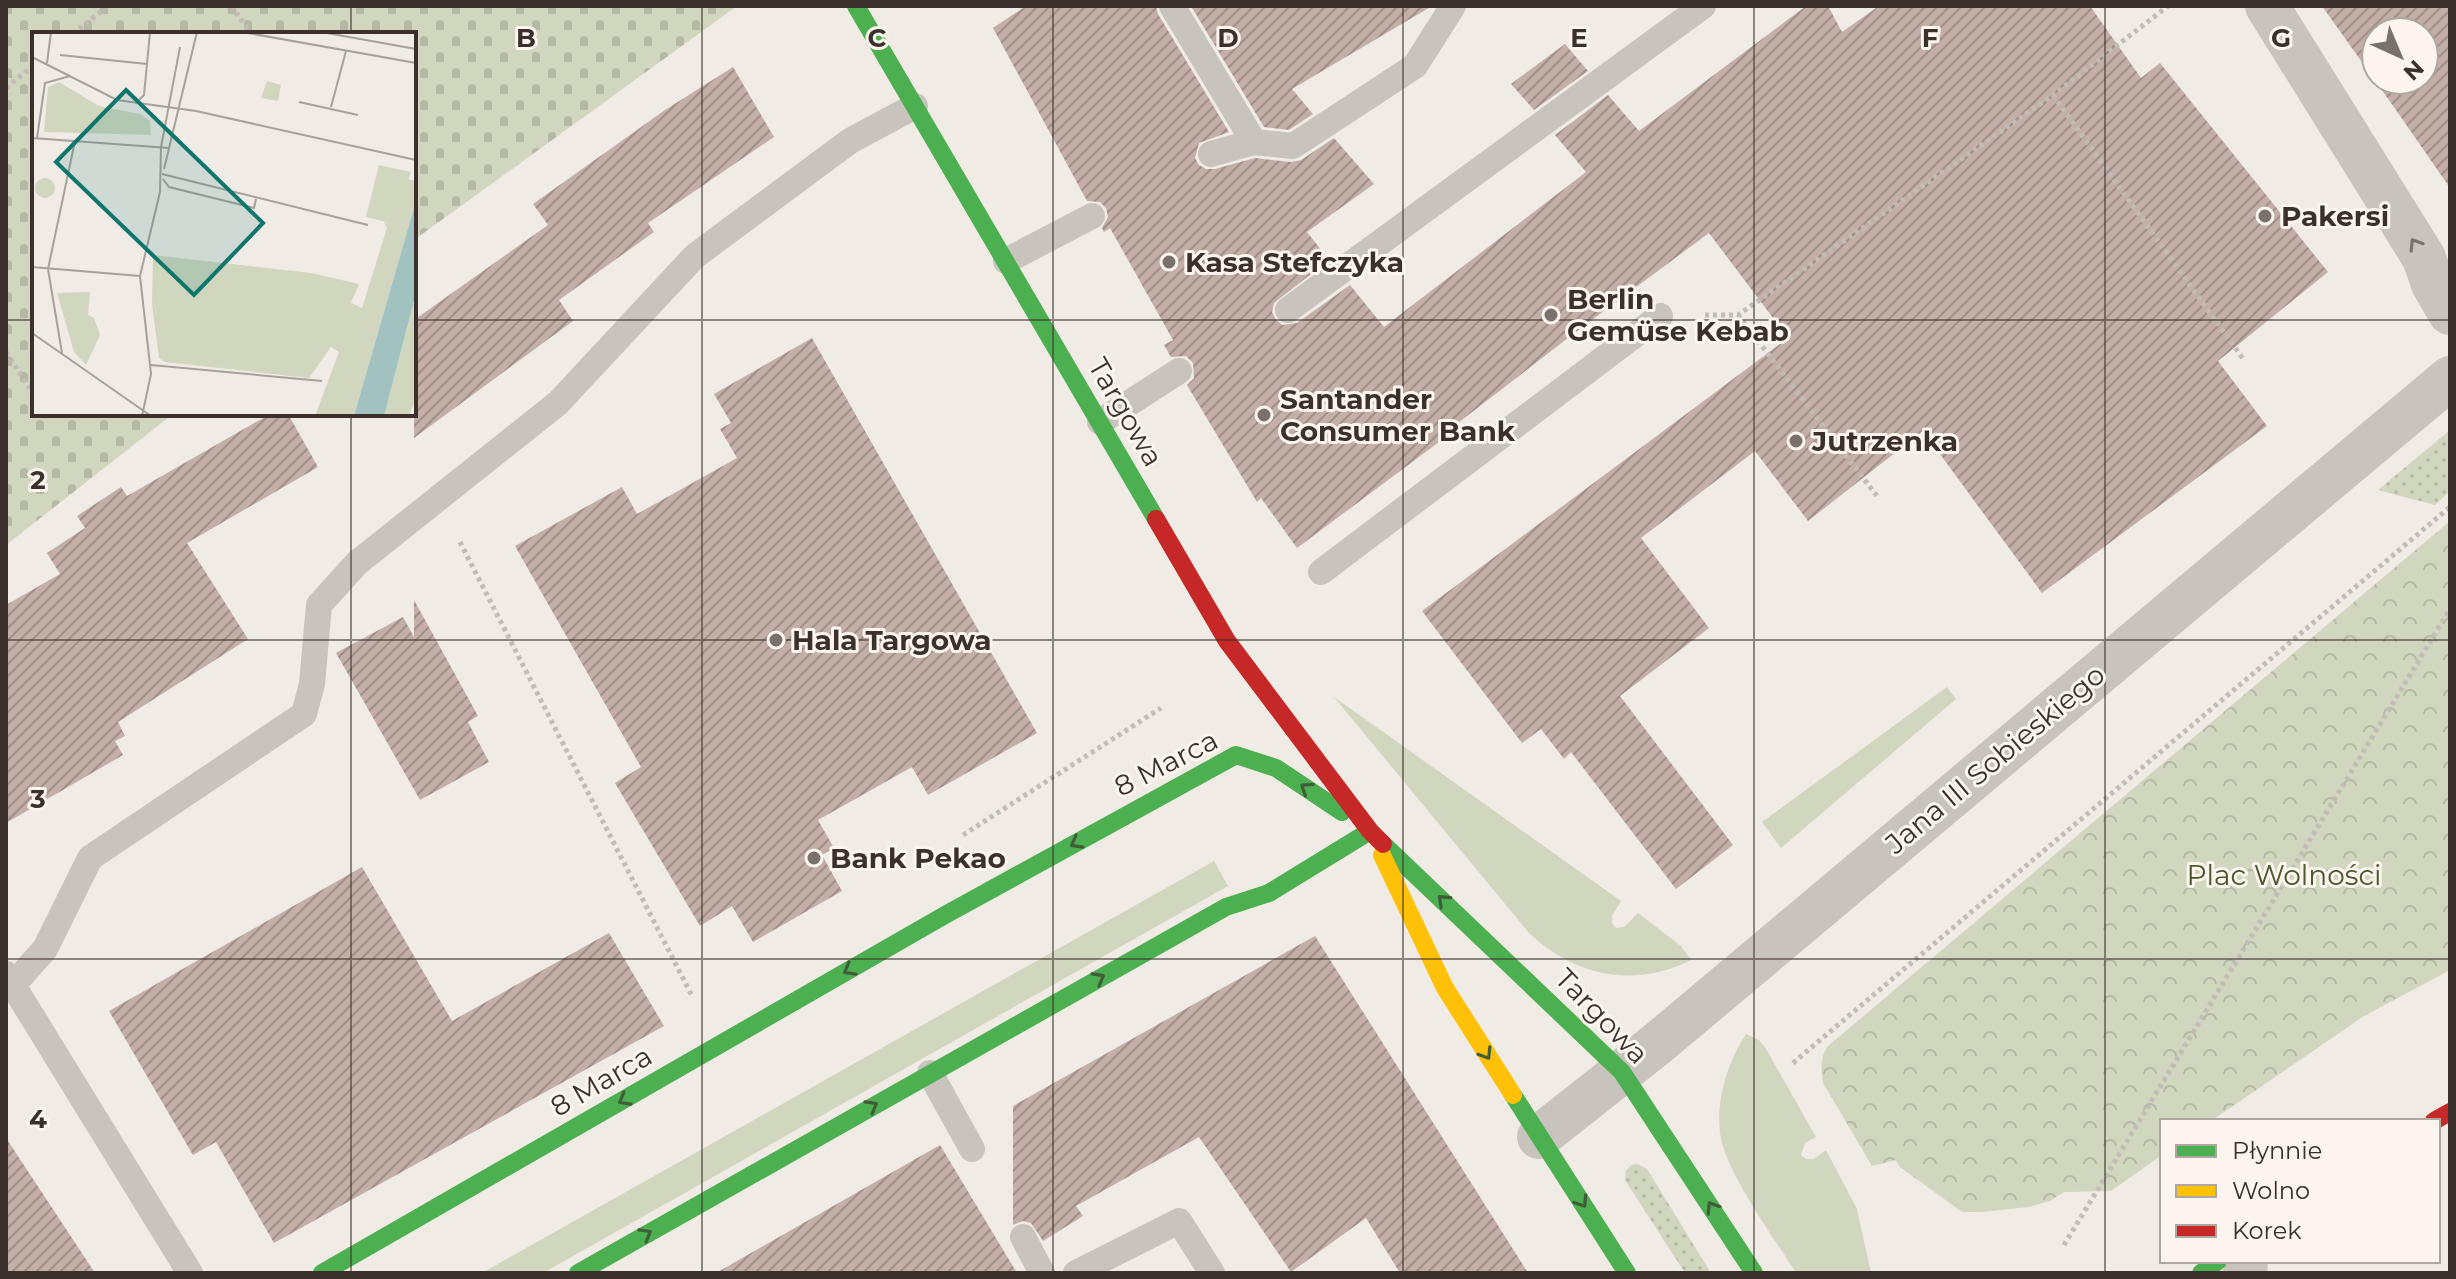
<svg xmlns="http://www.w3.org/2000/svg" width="2456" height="1279" font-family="Montserrat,sans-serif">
  <defs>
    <pattern id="cemetery-stones" width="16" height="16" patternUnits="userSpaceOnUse" patternTransform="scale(2)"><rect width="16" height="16" fill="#d1d6bf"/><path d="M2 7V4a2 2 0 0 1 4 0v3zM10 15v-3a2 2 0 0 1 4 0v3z" fill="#b4b8a4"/></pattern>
    <pattern id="park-crowns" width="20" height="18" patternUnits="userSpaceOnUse" patternTransform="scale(2)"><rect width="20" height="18" fill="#d1d6bf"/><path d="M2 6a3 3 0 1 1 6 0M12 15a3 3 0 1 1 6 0" fill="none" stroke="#b4b8a4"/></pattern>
    <pattern id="garden-dots" width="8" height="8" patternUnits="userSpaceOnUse" patternTransform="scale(2)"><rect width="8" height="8" fill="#d1d6bf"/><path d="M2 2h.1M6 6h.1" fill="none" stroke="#b4b8a4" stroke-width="1.8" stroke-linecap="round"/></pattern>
    <pattern id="building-hatch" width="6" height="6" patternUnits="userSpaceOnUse" patternTransform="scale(2)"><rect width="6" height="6" fill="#c3afa7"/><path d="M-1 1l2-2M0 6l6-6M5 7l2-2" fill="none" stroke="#a08f88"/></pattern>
  </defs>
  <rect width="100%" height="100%" fill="#f0ebe5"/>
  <g fill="#d1d6bf">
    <path d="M1947 687 1956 699 1781 848 1762 822Z"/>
    <path d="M1334 697 1621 901 1612 916V923L1616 928 1624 927 1638 913 1681 946 1691 960C1633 989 1575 976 1529 933Z"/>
    <path d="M1214 861 1228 886 543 1273H482Z"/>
    <path d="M1746 1034 1759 1040 1766 1049 1816 1137 1805 1143 1801 1155 1806 1159H1814L1826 1150 1857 1209 1871 1273H1796C1775 1239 1724 1170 1720 1133 1716 1098 1728 1062 1746 1034Z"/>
  </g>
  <path fill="url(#cemetery-stones)" d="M6 6H737L414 240V34H34V414H173L6 545Z"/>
  <path fill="url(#park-crowns)" d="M2450 521V970L2364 1016 2211 1121H2162V1155L2111 1191 2064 1192 2050 1201 2029 1207 1981 1212H1962L1900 1167 1896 1160 1872 1166 1823 1083C1821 1070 1820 1057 1828 1046Z"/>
  <g fill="url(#garden-dots)">
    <path d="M2450 430V491L2435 505 2378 490Z"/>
    <path d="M1638 1164 1647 1169 1711 1273H1685L1625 1180 1626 1171 1631 1165Z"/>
  </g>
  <g fill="url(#building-hatch)" fill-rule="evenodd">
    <path d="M1026 6H1156L1158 14 1229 132 1199 143 1195 158 1199 165 1206 169H1215L1255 158 1291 162 1301 160 1334 138 1374 184 1307 232 1329 260 1274 303 1272 312 1276 320 1282 325 1297 323 1350 285 1384 327 1586 172 1555 135 1608 95 1639 131 1806 6H1828L1842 32 1879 6H2090L2141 78 2160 63 2328 272 2218 361 2267 426 2042 593 1923 431 1808 521 1755 451 1641 538 1709 628 1620 696 1733 845 1676 889 1571 752 1564 759 1541 729 1522 743 1422 611 1788 338 1709 233 1577 331 1445 433 1447 436 1297 548 1261 498 1257 502 1187 385 1194 378 1193 363 1186 356 1171 357 1164 345 1173 340 1110 228 1104 232 1102 228 1108 217 1106 208 1100 202 1087 201 993 28Z"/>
    <path d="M1191 6H1432L1292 89 1313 114 1289 130 1264 127Z"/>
    <path d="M2322 6H2450V188L2396 110ZM2376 32H2424V80H2376Z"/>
    <path d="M1565 44 1588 71 1534 110 1511 84Z"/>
    <path d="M733 67 774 137 648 223 654 232 559 300 573 321 414 438V320L548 225 533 204 665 110Z"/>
    <path d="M812 338 1037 733 928 795 912 767 818 820 834 848 822 855 842 891 753 942 732 906 700 926 615 783 641 767 515 546 622 487 637 514 737 458 720 429 731 423 714 394Z"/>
    <path d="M270 414H288L318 467 187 543 248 639 118 722 125 736 115 741 123 755 6 823V605L60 574 47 553 85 528 77 516 121 487 127 496Z"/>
    <path d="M414 600 478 716 468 722 489 762 420 800 336 653 403 617 414 637Z"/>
    <path d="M362 867 452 1021 609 933 664 1026 274 1243 216 1142 193 1155 109 1011Z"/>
    <path d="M1315 936 1528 1273H1400L1366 1218 1291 1272 1199 1137 1076 1206 1083 1216 1043 1241 1031 1223 1023 1221 1013 1225V1106Z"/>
    <path d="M6 1138 95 1273H6Z"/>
    <path d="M940 1145 1017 1273H716Z"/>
  </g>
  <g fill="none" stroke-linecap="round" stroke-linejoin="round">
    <g stroke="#c2bbb6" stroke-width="5" stroke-dasharray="4 4" stroke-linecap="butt">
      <path d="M231 6 252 34"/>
      <path d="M73 34 108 6"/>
      <path d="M6 88 34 65"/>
      <path d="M2053 95 2244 360"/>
      <path d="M1705 315H1738L2053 95 2168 6"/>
      <path d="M1738 315 1877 496"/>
      <path d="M6 352 34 395"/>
      <path d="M47 414 50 419"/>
      <path d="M460 542 692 996"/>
      <path d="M963 835 1161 708"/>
      <path d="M1793 1063 2450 507"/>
      <path d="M2064 1245 2450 609"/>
    </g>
    <g stroke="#c9c3be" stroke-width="26">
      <path d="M1172 6 1254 142"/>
      <path d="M1211 154 1254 142 1293 146 1415 66 1453 6"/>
      <path d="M1006 261 1092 216"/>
      <path d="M1288 310 1703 6"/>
      <path d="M1100 422 1179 371"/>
      <path d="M1321 572 1660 316"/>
      <path d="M6 974 190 1273"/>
      <path d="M13 985 45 949 90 858 304 714 312 684 319 605 357 563 558 403 695 256 850 141 915 106"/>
      <path d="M930 1073 972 1149"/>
      <path d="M1023 1237 1042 1273"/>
      <path d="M1076 1273 1179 1221 1212 1273"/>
    </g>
    <g stroke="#c9c3be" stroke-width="44">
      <path d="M2267 6 2424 258 2433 284 2450 313"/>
      <path d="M1539 1137 1657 1044 2450 378"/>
      <path d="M2245 1273 2246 1261"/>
    </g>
    <g stroke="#4caf50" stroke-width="18">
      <path d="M856 6 1156 519"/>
      <path d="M1383 844 1622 1072 1754 1273"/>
      <path d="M1513 1095 1627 1273"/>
      <path d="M322 1273 945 915 1236 755 1276 768 1342 812"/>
      <path d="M578 1273 1226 907 1269 893 1370 831"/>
      <path d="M2201 1273 2218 1261"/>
    </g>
    <path stroke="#ffc107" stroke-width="18" d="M1382 855 1445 988 1513 1095"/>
    <g stroke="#c62828" stroke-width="18">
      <path d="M1156 519 1227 641 1370 831 1383 844"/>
      <path d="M2434 1121 2450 1112"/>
    </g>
  </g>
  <defs><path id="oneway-chevron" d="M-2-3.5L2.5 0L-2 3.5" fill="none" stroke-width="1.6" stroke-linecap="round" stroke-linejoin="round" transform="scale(2)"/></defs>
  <use stroke="#7b726d" href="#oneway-chevron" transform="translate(2415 244) rotate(-122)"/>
  <g stroke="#415c38">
    <use href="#oneway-chevron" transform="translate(1306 788) rotate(-146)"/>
    <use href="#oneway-chevron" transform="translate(1076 843) rotate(151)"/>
    <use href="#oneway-chevron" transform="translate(1443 900) rotate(-137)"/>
    <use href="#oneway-chevron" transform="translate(849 970) rotate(150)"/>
    <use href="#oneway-chevron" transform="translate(1099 978) rotate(-29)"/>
    <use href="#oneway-chevron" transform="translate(1486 1054) rotate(58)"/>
    <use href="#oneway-chevron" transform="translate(624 1100) rotate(150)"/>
    <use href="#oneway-chevron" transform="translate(872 1106) rotate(-30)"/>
    <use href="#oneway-chevron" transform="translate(1582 1202) rotate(57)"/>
    <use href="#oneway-chevron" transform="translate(1712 1207) rotate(-122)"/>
    <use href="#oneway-chevron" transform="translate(646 1234) rotate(-30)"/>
  </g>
  <path fill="none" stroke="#3b302b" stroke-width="2" stroke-opacity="0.55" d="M351 6V34M702 6V1273M1053 6V1273M1403 6V1273M1754 6V1273M2105 6V1273M6 320H34M414 320H2450M351 414V1273M6 640H2450M6 959H2450"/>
  <g fill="#7a716c" stroke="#fbf5ee" stroke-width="3">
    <circle cx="2265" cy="216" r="8"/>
    <circle cx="1169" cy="262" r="8"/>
    <circle cx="1551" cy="315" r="8"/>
    <circle cx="1264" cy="415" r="8"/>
    <circle cx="1796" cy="441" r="8"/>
    <circle cx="776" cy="640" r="8"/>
    <circle cx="814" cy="858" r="8"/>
  </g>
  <g text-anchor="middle" stroke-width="6" stroke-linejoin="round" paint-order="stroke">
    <g font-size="28" font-weight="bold" fill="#3b302b" stroke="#fbf5ee" text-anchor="start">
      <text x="2281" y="226">Pakersi</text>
      <text x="1185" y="272">Kasa Stefczyka</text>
      <text x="1567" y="309">Berlin<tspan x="1567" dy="32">Gemüse Kebab</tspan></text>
      <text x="1280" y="409">Santander<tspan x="1280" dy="32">Consumer Bank</tspan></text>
      <text x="1812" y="451">Jutrzenka</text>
      <text x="792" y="650">Hala Targowa</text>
      <text x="830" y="868">Bank Pekao</text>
    </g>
    <g font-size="28" fill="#3b302b" stroke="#fbf5ee">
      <text transform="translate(1126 412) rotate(60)" y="10">Targowa</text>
      <text transform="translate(1995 759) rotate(-40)" y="10">Jana III Sobieskiego</text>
      <text transform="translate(1166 763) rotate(-27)" y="10">8 Marca</text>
      <text transform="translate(1602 1016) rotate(46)" y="10">Targowa</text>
      <text transform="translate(601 1081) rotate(-30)" y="10">8 Marca</text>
    </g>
    <g font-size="28" fill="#4a5a2e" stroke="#fbf5ee">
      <text x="2284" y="885">Plac Wolności</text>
    </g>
  </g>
  <g transform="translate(32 32)">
    <rect width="384" height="384" fill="#f0ebe5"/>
    <path d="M235 49 249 53 246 69 229 66ZM3 156a10 10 0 1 1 20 0a10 10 0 1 1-20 0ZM376 147 384 149V169L322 384H283L307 320 299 315 318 270 330 276 355 196 352 190 362 192ZM58 260 56 283 62 286 68 303 54 333 42 320 25 261ZM384 261V365L377 384H352Z" fill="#d1d6bf"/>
    <path d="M121 223 279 241 327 252 301 312 277 346 133 330 127 326 120 272Z" fill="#d1d6bf"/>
    <path d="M27 50 67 74 108 82 118 89 119 103 12 100 16 55ZM347 133 379 140 362 192 334 185Z" fill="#d1d6bf"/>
    <path d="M384 169V261L352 384H322Z" fill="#a1c2c1"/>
    <path fill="none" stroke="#a8a09b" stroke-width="2" d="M210 0 384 31M289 0 384 17M28 23 115 32M0 25 85 68 164 79 384 128M15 31 19 0M267 70 326 83M104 71 112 63 118 0M299 75 314 19M0 106 137 116M5 106 13 51 38 44M132 137 165 0M130 142 336 193M131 147 137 155 222 176 224 167M0 235 108 244M0 301 119 384M30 321 16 237 43 109M119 333 290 349M110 384 119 342 108 244 128 160 129 115 148 15"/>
    <path fill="#0f766e" fill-opacity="0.15" stroke="#0f766e" stroke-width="4" d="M94 58 231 191 162 263 24 130Z"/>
    <rect width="384" height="384" fill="none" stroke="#3b302b" stroke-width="4"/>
  </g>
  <g font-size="26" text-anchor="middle" font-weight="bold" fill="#3b302b" stroke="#fbf5ee" stroke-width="6" stroke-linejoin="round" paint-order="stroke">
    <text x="526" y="47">B</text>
    <text x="877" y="47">C</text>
    <text x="1228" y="47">D</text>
    <text x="1579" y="47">E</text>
    <text x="1930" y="47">F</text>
    <text x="2281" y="47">G</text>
    <text x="38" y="489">2</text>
    <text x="38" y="808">3</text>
    <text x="38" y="1128">4</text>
  </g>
  <rect width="2456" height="1279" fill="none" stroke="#3b302b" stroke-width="16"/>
  <rect x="2160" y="1119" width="280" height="144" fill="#fbf5ee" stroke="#aea6a0" stroke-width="2"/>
  <rect x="2176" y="1145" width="40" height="12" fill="#4caf50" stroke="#aea6a0" stroke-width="2"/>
  <text x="2232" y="1159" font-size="24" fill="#3b302b">Płynnie</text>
  <rect x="2176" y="1185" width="40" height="12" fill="#ffc107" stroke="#aea6a0" stroke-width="2"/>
  <text x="2232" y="1199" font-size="24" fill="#3b302b">Wolno</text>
  <rect x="2176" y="1225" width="40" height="12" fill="#c62828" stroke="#aea6a0" stroke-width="2"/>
  <text x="2232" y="1239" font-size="24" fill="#3b302b">Korek</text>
  <g transform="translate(2400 56) rotate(136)"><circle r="38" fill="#fbf5ee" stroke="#aea6a0" stroke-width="2"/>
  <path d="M0-6L14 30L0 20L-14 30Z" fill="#7a716c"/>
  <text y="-12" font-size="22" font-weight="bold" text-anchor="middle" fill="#3b302b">N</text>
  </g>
</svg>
